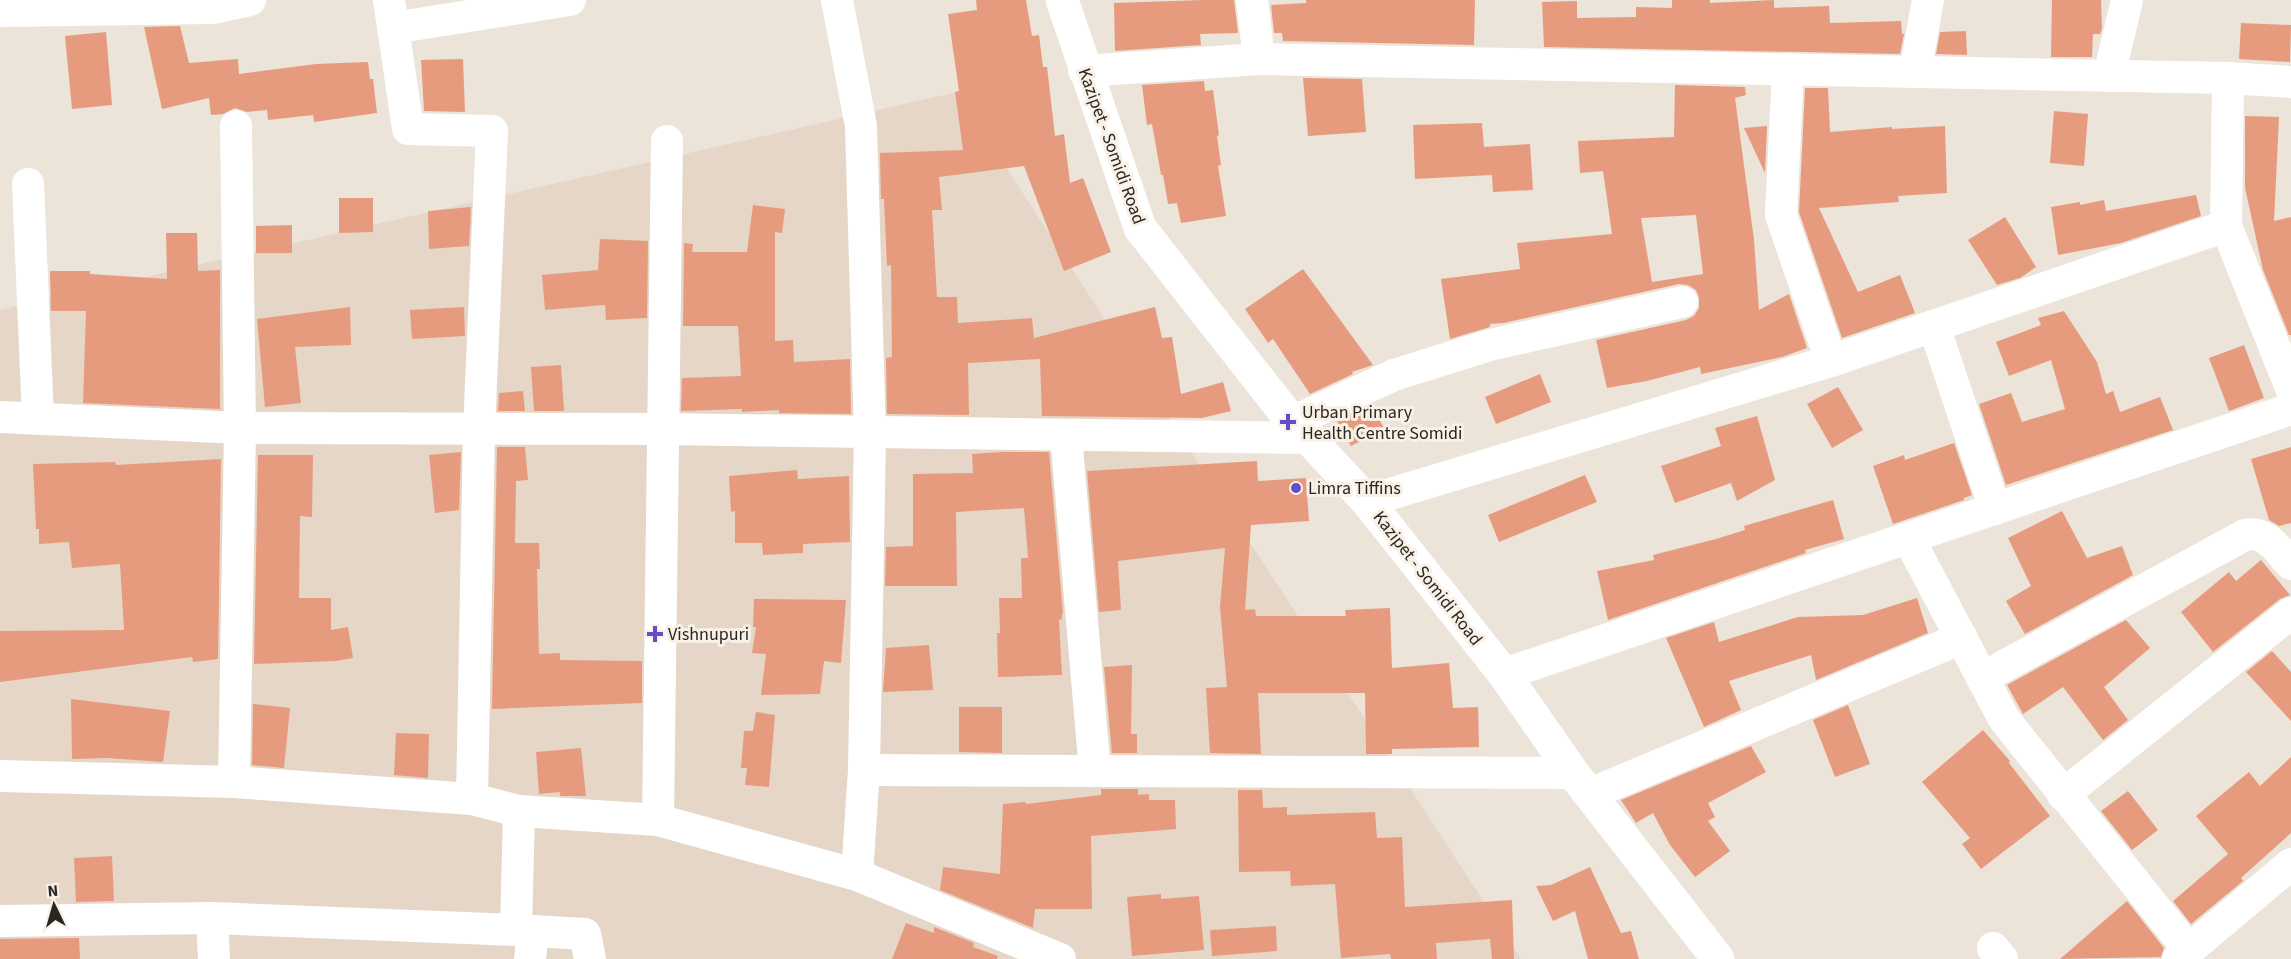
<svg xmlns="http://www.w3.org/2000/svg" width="2291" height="959" font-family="'Source Sans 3',sans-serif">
  <rect width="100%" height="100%" fill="#ece3d9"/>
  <path fill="#e5d6c8" d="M957 92 1521 959H0V310Z"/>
  <g fill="#e79b7e" fill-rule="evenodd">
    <path d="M976 0H1026L1032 36 1039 35 1043 67H1047L1055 136 1064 134 1070 183 1083 178 1111 252 1064 271 1024 166 939 177 942 210H932L937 297H957L958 323 1032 318 1034 338 1155 307 1162 338 1172 337 1181 394 1223 382 1231 411 1202 418 1042 416 1040 359 968 363 969 415 887 414 886 358 892 357 891 265 887 266 884 199H881L880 153 963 150 955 92 959 91 948 14 977 10Z"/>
    <path d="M1203 0H1234L1238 33 1200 34 1201 45 1115 51 1114 3Z"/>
    <path d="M1306 0H1475L1474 45 1283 41 1282 33H1274L1271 5 1306 3Z"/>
    <path d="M1672 0H1710V3L1774 0V8L1829 6 1830 23 1901 21 1902 34H1904L1900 54 1544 47 1542 2 1577 1V18L1636 17V7L1672 8Z"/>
    <path d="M2052 0H2101L2102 29 2100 34H2093L2092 57H2051Z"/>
    <path d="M2241 23 2291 25 2290 62 2239 59Z"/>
    <path d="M180 26 189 63 238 59 239 74 316 64 368 62 370 79H373L377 113 314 122 313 115 268 120 267 110 247 112 235 108 223 114 211 115 209 98 162 109 144 27Z"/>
    <path d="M1966 31 1967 55 1936 54 1940 32Z"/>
    <path d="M106 32 112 105 72 109 65 36Z"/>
    <path d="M463 59 465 112 424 111 421 60Z"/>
    <path d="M1303 78 1362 79 1366 132 1308 136Z"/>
    <path d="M1204 81 1205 91 1213 90 1219 135 1217 136 1221 165 1218 166 1226 216 1181 223 1177 203 1168 204 1163 175H1161L1152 124 1147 125 1142 85Z"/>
    <path d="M1675 85 1745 87 1746 95 1735 98 1754 240 1759 310 1789 294 1807 348 1782 357 1701 374 1700 367 1647 381 1607 388 1596 340 1686 320 1694 316 1699 308V298L1696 290 1688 285 1679 284 1504 323 1490 324V327L1450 339 1441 279 1520 269 1517 243 1612 234 1603 171 1580 173 1578 141 1674 137ZM1696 215 1703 274 1652 282 1641 218Z"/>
    <path d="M1805 88H1828L1830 132 1892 127V129L1945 126 1947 193 1898 196 1899 202 1819 208 1858 292 1900 275 1915 313 1842 338 1799 212Z"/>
    <path d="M2054 111 2088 114 2084 166 2050 163Z"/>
    <path d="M2245 116 2279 117 2274 221 2291 217V335H2289L2263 270 2245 188Z"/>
    <path d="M1482 123 1484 147 1530 144 1533 190 1493 192 1492 175 1415 179 1413 125Z"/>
    <path d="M1767 126 1765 173 1744 128Z"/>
    <path d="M2196 195 2201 216 2121 243 2058 255 2051 207 2080 202V205L2104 200 2106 211Z"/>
    <path d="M339 198H373V232L339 233Z"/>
    <path d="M753 205 785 209 782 233 775 232V341L793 340 794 362 850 359 851 414 779 413V410L742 412V409L681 411 682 378 741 376 738 326H683L684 243 693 244 692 252H747Z"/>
    <path d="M471 207 469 246 429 249 428 211Z"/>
    <path d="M2005 217 2036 267 2020 278 1997 285 1968 240Z"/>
    <path d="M292 225V253H256V226Z"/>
    <path d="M166 233H197L198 271 220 270V409L83 403 86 311H51L50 271H90V274L167 279Z"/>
    <path d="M600 239 648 241 647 318 606 320 605 305 545 310 542 275 598 270Z"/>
    <path d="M1303 269 1373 365 1352 372 1353 374 1310 394 1273 339 1268 343 1245 309Z"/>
    <path d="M350 307 351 345 295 347 301 403 265 407 257 319Z"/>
    <path d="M464 307 465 336 412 339 410 310Z"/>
    <path d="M2064 311 2097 362 2106 394 2113 391 2120 412 2160 397 2173 430 2006 485 1979 404 2011 393 2022 422 2065 409 2051 360 2009 376 1996 342 2041 325 2038 318Z"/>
    <path d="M2244 345 2264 398 2229 411 2209 358Z"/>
    <path d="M561 365 564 411H534L531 367Z"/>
    <path d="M1540 374 1551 402 1496 424 1485 397Z"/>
    <path d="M1838 387 1863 430 1832 448 1807 404Z"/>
    <path d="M523 391 525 411H498L499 393Z"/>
    <path d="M1371 405 1384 428 1351 446 1337 421Z"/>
    <path d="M1757 416 1775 480 1737 501 1731 483 1675 503 1661 466 1721 446 1715 428Z"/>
    <path d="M1954 443 1972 495 1964 498V500L1893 524 1873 466 1904 455 1905 460Z"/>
    <path d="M497 447H525L528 480 516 481 515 543H539L540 569H537L539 654 560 653V660L642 661V703L492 709Z"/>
    <path d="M2291 447V523L2279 526 2269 520 2251 459Z"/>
    <path d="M461 452 459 510 435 513 429 455Z"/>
    <path d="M1002 452H1049L1063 614H1062V619L1059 620 1062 675 998 677 997 633H1000L999 598H1022L1021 558H1028L1024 508 956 512 957 586H885L886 547 913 546V474L973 473 972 454Z"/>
    <path d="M258 455H313L312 517 300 516 299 598H331V630L348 627 353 658 336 661 254 664Z"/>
    <path d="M221 459 218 659 193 662 192 657 0 682V631L124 630 120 564 72 568 69 542 39 544V529H36L33 464 115 462 116 465Z"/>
    <path d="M1257 461 1258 481 1306 478 1309 521 1251 525 1245 610 1255 609 1256 616H1346L1345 610 1390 608 1392 668 1449 663 1453 708 1478 707 1479 747 1392 749V754H1366L1365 693H1258L1261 754 1210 753 1206 688 1227 687 1220 607 1225 548 1118 561 1121 610 1099 612 1087 471Z"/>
    <path d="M797 470 798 479 849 476 850 542 803 544V553L763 555 762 543H735V511L731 512 729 476Z"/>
    <path d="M1585 475 1597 502 1499 542 1488 515Z"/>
    <path d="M1833 500 1844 539 1805 550 1806 553 1608 620 1597 571 1654 560 1653 555 1716 539 1745 530 1744 526Z"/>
    <path d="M2062 511 2087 558 2122 546 2133 575 2025 634 2006 601 2031 586 2008 538Z"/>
    <path d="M2261 560 2290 595 2280 599 2213 652 2181 612 2229 572 2236 581Z"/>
    <path d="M1917 598 1928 633 1816 680 1811 655 1729 681 1741 710 1704 727 1666 638 1714 622 1719 642 1798 617 1863 615Z"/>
    <path d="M754 599 846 600 841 663 824 661 820 694 761 695 766 654 752 653 756 627H753Z"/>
    <path d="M2126 620 2150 648 2104 687 2128 720 2103 740 2063 687 2023 714 2007 685Z"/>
    <path d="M929 645 933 690 883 692 886 648Z"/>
    <path d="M2272 651 2291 672V721L2246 672Z"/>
    <path d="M1132 665 1131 734H1137V753H1112L1104 667Z"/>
    <path d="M71 699 170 711 163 762 107 758 72 759Z"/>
    <path d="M253 704 290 708 284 768 252 765Z"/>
    <path d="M1848 705 1870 764 1835 777 1813 720Z"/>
    <path d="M959 707H1002V753L959 752Z"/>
    <path d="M756 712 775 715 769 787 745 785 747 768H741L744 731H753Z"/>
    <path d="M1983 730 2010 761 2009 763 2050 816 1981 869 1962 844 1970 838 1922 782Z"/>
    <path d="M396 733 429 734 428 778 394 775Z"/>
    <path d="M1751 746 1766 772 1708 803 1715 817 1708 821 1730 851 1695 877 1670 845 1653 813 1636 823 1621 800Z"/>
    <path d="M581 748 586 796H560V792L539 794 536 752Z"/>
    <path d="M2291 757V833L2241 878 2243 881 2191 924 2173 901 2228 854 2196 816 2249 772 2260 786Z"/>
    <path d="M1101 789H1138V795L1149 794V800H1175L1176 829 1091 836 1092 909H1035L1033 928 940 890 943 867 1000 874 1003 804 1026 802V804L1101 795Z"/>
    <path d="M1238 790H1262L1263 808 1287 807V815L1375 812 1377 838 1402 837 1405 907 1512 900 1514 959H1492L1490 939 1436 943 1437 959H1391L1390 954 1341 958 1335 884 1291 886 1290 871 1239 872Z"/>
    <path d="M2128 791 2158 830 2132 850 2101 811Z"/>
    <path d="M112 856 114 901 76 902 74 858Z"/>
    <path d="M1590 867 1621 933 1631 931 1639 959H1588L1575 911 1553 921 1536 886 1551 885Z"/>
    <path d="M1161 894V899L1199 896 1204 950 1132 956 1127 897Z"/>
    <path d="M2127 901 2164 948 2161 957 2060 959Z"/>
    <path d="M906 923 934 933V927L974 943 973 947 998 956 997 959H892Z"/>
    <path d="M1276 926 1277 951 1212 956 1210 930Z"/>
    <path d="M79 938 80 959H0V939Z"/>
  </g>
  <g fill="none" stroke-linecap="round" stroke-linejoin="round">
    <g stroke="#fff" stroke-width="32">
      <path d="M389 0 408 129 492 131 479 430 472 799"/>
      <path d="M837 0 861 126 870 434 864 770 857 875"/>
      <path d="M1252 0 1259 59"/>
      <path d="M0 11 213 8 250 0"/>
      <path d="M393 28 570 0"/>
      <path d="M1788 69 1781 215 1831 361"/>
      <path d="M1084 71 1259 59 2228 78 2291 82"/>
      <path d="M1915 72 1928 0"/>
      <path d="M2109 76 2127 0"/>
      <path d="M2228 78 2226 226 2291 388"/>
      <path d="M28 184 38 419"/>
      <path d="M1934 326 1995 509"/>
      <path d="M0 417 240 428 663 429 1311 438"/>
      <path d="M1294 421 1394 375 1490 345 1682 302"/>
      <path d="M1066 436 1095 771"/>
      <path d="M1367 501 1831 361 2226 226"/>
      <path d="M1909 539 2004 719 2189 950"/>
      <path d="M1504 674 2291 409"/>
      <path d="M1982 678 2245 535C2266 530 2278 550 2291 564"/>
      <path d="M864 770 1573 773"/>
      <path d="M0 776 234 782 472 799 519 811 516 930 212 918 0 921"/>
      <path d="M234 782 240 428 236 126"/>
      <path d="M1590 794 1962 638"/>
      <path d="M2063 795 2291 613"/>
      <path d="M519 811 658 820 857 875 1060 959"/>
      <path d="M658 820 667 141"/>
      <path d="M212 918 214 959"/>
      <path d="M516 930 585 934 590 959"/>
      <path d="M1993 948 2002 959"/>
      <path d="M530 959 533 931"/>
      <path d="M2178 959 2291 864"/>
    </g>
    <path stroke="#fff" stroke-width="33" d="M1062 0 1140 228 1286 414 1367 501 1504 674 1573 773 1718 959"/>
  </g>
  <g fill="#644ec7" stroke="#f9f0e6" stroke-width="2">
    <path d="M1285 413h6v6h6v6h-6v6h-6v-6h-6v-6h6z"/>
    <circle cx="1296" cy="488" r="6"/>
    <path d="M652 625h6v6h6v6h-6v6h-6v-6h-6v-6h6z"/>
  </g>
  <g text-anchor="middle" stroke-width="6" stroke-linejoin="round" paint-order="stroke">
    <g font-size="18" fill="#2a2623" stroke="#f9f0e6">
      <text transform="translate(1112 146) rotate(70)" y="6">Kazipet - Somidi Road</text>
      <text transform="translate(1428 578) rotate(52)" y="6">Kazipet - Somidi Road</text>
    </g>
    <g font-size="18" fill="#2a2623" stroke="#f9f0e6" text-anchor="start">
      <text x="1302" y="418">Urban Primary<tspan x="1302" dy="21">Health Centre Somidi</tspan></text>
      <text x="1308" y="494">Limra Tiffins</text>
      <text x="668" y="640">Vishnupuri</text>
    </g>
  </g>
  <g transform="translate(54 905) rotate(355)" stroke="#f9f0e6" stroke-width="4.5" paint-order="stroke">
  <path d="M0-4.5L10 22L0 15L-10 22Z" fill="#2a2623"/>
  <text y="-9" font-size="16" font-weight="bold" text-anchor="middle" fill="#2a2623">N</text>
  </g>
</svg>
